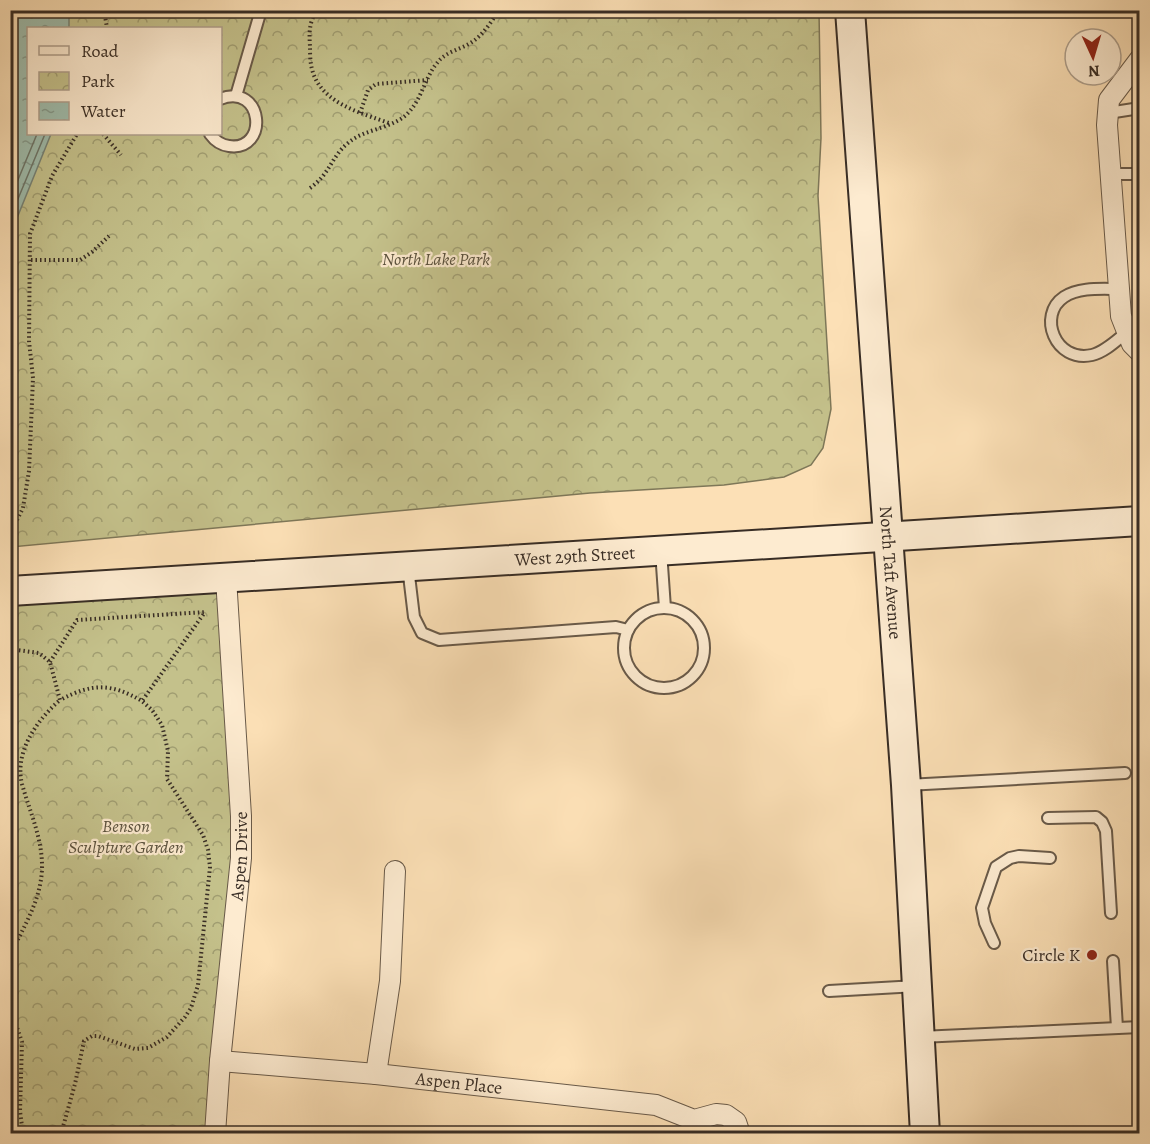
<svg xmlns="http://www.w3.org/2000/svg" width="1150" height="1144" font-family="Alegreya,serif">
  <defs>
    <pattern id="park-crowns" width="20" height="18" patternUnits="userSpaceOnUse" patternTransform="scale(1.5)"><rect width="20" height="18" fill="#c4c18b"/><path d="M2 6a3 3 0 1 1 6 0M12 15a3 3 0 1 1 6 0" fill="none" stroke="#a09d71"/></pattern>
    <pattern id="water-ripples" width="26" height="14" patternUnits="userSpaceOnUse" patternTransform="scale(1.5)"><rect width="26" height="14" fill="#9fbdad"/><path d="M2 4q2-2 4 0t4 0M15 11q2-2 4 0t4 0" fill="none" stroke="#839a8d"/></pattern>
  </defs>
  <rect width="100%" height="100%" fill="#fce0b6"/>
  <filter id="stains"><feTurbulence type="fractalNoise" baseFrequency=".00333" numOctaves="4"/><feColorMatrix values="0 0 0 0 .2 0 0 0 0 .09 0 0 0 0 .02 0 0 0 .5 -.17"/></filter>
  <radialGradient id="worn" r=".72"><stop offset=".6" stop-color="#630" stop-opacity="0"/><stop offset="1" stop-color="#630" stop-opacity=".3"/></radialGradient>
  <g fill="url(#park-crowns)" stroke="#7e7758" stroke-width="1.5" fill-rule="evenodd">
    <path d="M11 11H819L821 138 818 196 831 409 823 448 811 465 784 477 724 485 590 493 11 547ZM28 28H220V134H28Z"/>
    <path d="M226 578 241 816 215 1133 11 1134V591Z"/>
  </g>
  <path fill="url(#water-ripples)" stroke="#768377" stroke-width="1.5" d="M11 10 69 11V28H28V134H51L13 228 11 276Z"/>
  <g fill="none" stroke-linecap="round" stroke-linejoin="round">
    <g stroke="#6c7569" stroke-width="1.5">
      <path d="M10 199 37 134"/>
      <path d="M10 218 45 134"/>
    </g>
    <defs>
      <g id="lane">
        <path d="M236 96 261 10"/>
        <path d="M1108 113 1140 108"/>
        <path d="M210 134C215 141 221 145 229 146 269 152 264 82 220 99"/>
        <path d="M1110 174H1140"/>
        <path d="M1119 289C1101 289 1079 287 1064 297 1037 315 1055 363 1092 355 1105 352 1117 340 1127 332"/>
        <path d="M661 551 665 608"/>
        <path d="M408 567 414 617 422 633 439 640 616 627 628 630"/>
        <circle cx="664" cy="648" r="40"/>
        <path d="M907 785 1125 773"/>
        <path d="M1048 818 1096 817 1102 822 1106 831 1111 913"/>
        <path d="M994 943 985 923 982 908 996 867 1010 858 1019 856 1050 858"/>
        <path d="M1113 961 1117 1028"/>
        <path d="M829 991 917 986"/>
        <path d="M920 1037 1140 1027"/>
      </g>
      <g id="street">
        <path d="M1140 59 1109 100 1107 125 1121 316 1132 344 1140 352"/>
        <path id="s1" d="M220 1061 376 1074 656 1105 694 1120 716 1114 726 1115 736 1122 740 1134"/>
        <path d="M376 1074 390 981 395 871"/>
        <path id="s2" d="M215 1134 220 1061 241 858V816L226 578"/>
      </g>
      <g id="secondary">
        <path id="s3" d="M850 10 906 785 925 1134"/>
        <path id="s4" d="M10 591 1140 521"/>
      </g>
    </defs>
    <use href="#lane" stroke="#695a49" stroke-width="14"/>
    <use href="#street" stroke="#695a49" stroke-width="22"/>
    <use href="#secondary" stroke="#382d25" stroke-width="32"/>
    <g stroke="#382d25" stroke-width="4" stroke-dasharray="1.5 3" stroke-linecap="butt">
      <path d="M104 10 107 28"/>
      <path d="M318 10C309 20 309 33 310 46 310 53 310 62 312 69 320 103 361 113 389 123"/>
      <path d="M360 113 368 90 376 84 428 80"/>
      <path d="M103 134 121 155"/>
      <path d="M310 188C330 174 331 157 348 143 364 129 390 129 406 115 422 100 424 79 437 63 446 51 460 50 472 42 483 35 492 21 499 10"/>
      <path d="M31 260H80L92 252 109 236"/>
      <path d="M10 525 16 522 23 508 29 471 33 378 29 341 30 234 52 176 77 134"/>
      <path d="M10 649 39 653 50 662 60 700C92 683 111 683 142 701L205 612"/>
      <path d="M50 662 77 620 206 612"/>
      <path d="M10 956C23 927 40 903 42 870 43 839 30 813 22 784 14 752 37 720 60 700"/>
      <path d="M10 1007 22 1042 20 1111 23 1134"/>
      <path d="M61 1134 75 1084 84 1041 92 1036H98L135 1049 148 1048 167 1037 185 1017 191 1008 198 985 210 867 208 850 203 835 167 779 168 751 162 725 152 710 142 701"/>
    </g>
    <use href="#lane" stroke="#fdebd0" stroke-width="10"/>
    <use href="#street" stroke="#fdebd0" stroke-width="20"/>
    <use href="#secondary" stroke="#fdebd0" stroke-width="28"/>
  </g>
  <circle fill="#8f2418" stroke="#fdebd0" stroke-width="2" cx="1092" cy="955" r="6"/>
  <g text-anchor="middle" stroke-width="4.5" stroke-linejoin="round" paint-order="stroke">
    <g font-size="18" font-style="italic" fill="#5b523e" stroke="#fdebd0">
      <text x="436" y="265">North Lake Park</text>
      <text x="126" y="832">Benson<tspan x="126" dy="21">Sculpture Garden</tspan></text>
    </g>
    <g font-size="18" fill="#382d25" stroke="#fdebd0">
      <text dy="6" stroke="none"><textPath href="#s4" startOffset="566">West 29th Street</textPath></text>
      <text dy="6" stroke="none"><textPath href="#s3" startOffset="564">North Taft Avenue</textPath></text>
      <text dy="6" stroke="none"><textPath href="#s2" startOffset="279">Aspen Drive</textPath></text>
      <text dy="6" stroke="none"><textPath href="#s1" startOffset="240">Aspen Place</textPath></text>
    </g>
    <g font-size="18" fill="#382d25" stroke="#fdebd0" text-anchor="end">
      <text x="1080" y="961">Circle K</text>
    </g>
  </g>
  <rect width="1150" height="1144" fill="none" stroke="#fce0b6" stroke-width="36"/>
  <rect x="12" y="12" width="1126" height="1120" fill="none" stroke="#382d25" stroke-width="3"/>
  <rect x="18" y="18" width="1114" height="1108" fill="none" stroke="#382d25" stroke-width="1.5"/>
  <rect x="27" y="27" width="195" height="108" fill="#fdebd0" stroke="#ae9f8c" stroke-width="1.5"/>
  <rect x="39" y="46" width="30" height="9" fill="#fdebd0" stroke="#ae9f8c" stroke-width="1.5"/>
  <text x="81" y="57" font-size="18" fill="#382d25">Road</text>
  <rect x="39" y="72" width="30" height="18" fill="url(#park-crowns)" stroke="#ae9f8c" stroke-width="1.5"/>
  <text x="81" y="87" font-size="18" fill="#382d25">Park</text>
  <rect x="39" y="102" width="30" height="18" fill="url(#water-ripples)" stroke="#ae9f8c" stroke-width="1.5"/>
  <text x="81" y="117" font-size="18" fill="#382d25">Water</text>
  <g transform="translate(1093 57) rotate(176)"><circle r="28" fill="#fdebd0" stroke="#ae9f8c" stroke-width="1.5"/>
  <path d="M0-4.5L10 22L0 15L-10 22Z" fill="#8f2418"/>
  <text y="-9" font-size="16" font-weight="bold" text-anchor="middle" fill="#382d25">N</text>
  </g>
  <rect width="100%" height="100%" filter="url(#stains)"/>
  <rect width="100%" height="100%" fill="url(#worn)"/>
</svg>
